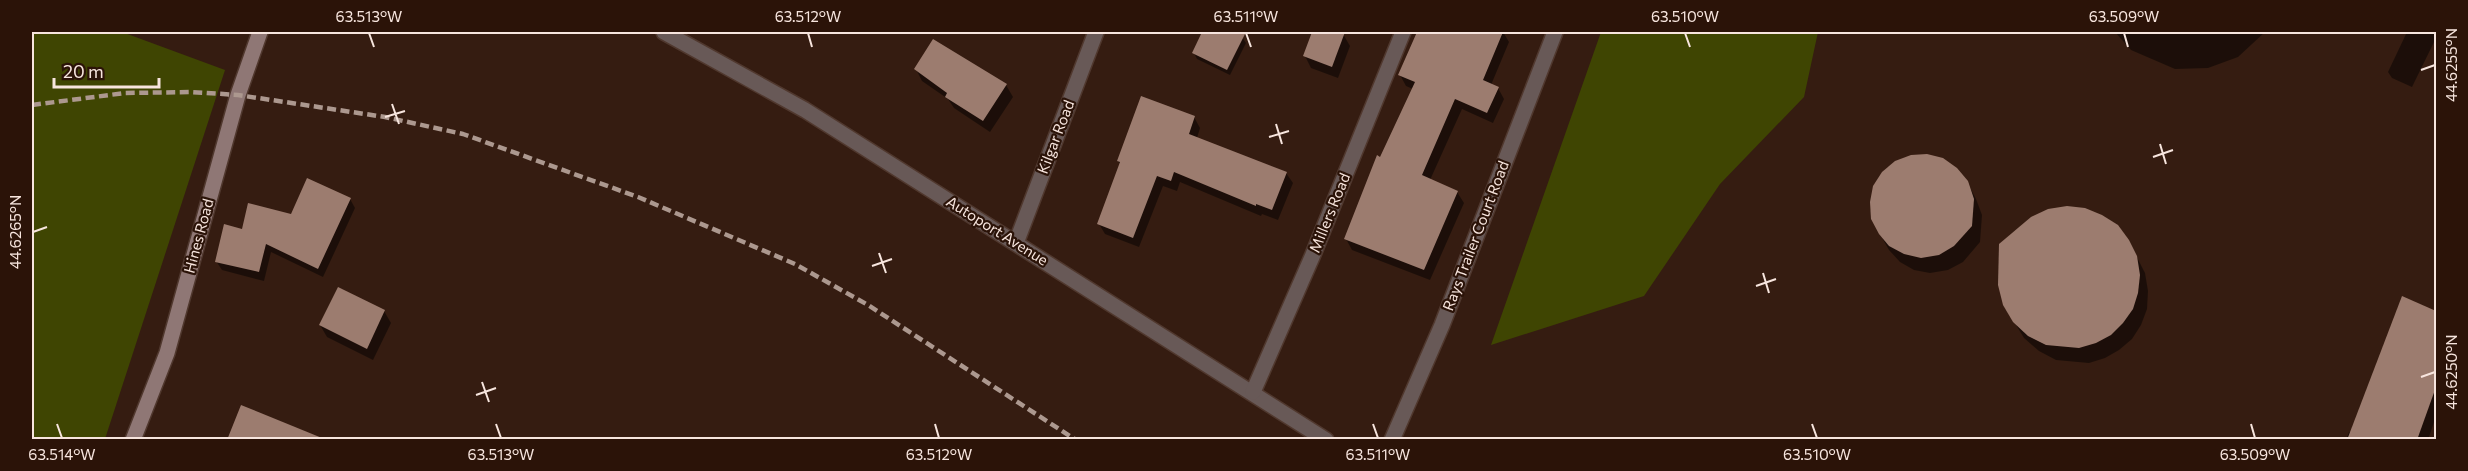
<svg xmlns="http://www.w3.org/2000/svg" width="2468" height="471" font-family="Commissioner,sans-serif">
  <rect width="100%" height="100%" fill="#351c11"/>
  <g fill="#3f4502">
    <path d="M32 32H122L225 70 105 439H32Z"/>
    <path d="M1601 32H1818L1804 97 1720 184 1644 296 1491 345Z"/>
  </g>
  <g fill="#0007">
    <path d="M1204 32H1231L1242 37 1246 43 1230 75 1197 59 1194 53Z"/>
    <path d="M1314 32H1336L1343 34 1350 46 1338 78 1311 68 1305 56Z"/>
    <path d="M1428 32H1503L1509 42 1491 85 1498 88 1504 99 1493 123 1462 109 1430 180 1457 192 1464 203 1430 280 1352 250 1346 239 1413 89 1406 86 1400 75 1418 54Z"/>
    <path d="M2115 32H2265L2238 57 2208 68 2175 69 2131 50Z"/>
    <path d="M2407 32H2436V38L2412 87 2392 78 2388 72Z"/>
    <path d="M916 69 1006 85 1013 97 990 132 954 108 948 99 922 81Z"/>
    <path d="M1194 117 1200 128 1197 138 1286 173 1293 183 1278 220 1262 214 1261 216 1180 182 1177 191 1163 186 1139 247 1105 234 1099 224 1121 165 1118 161Z"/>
    <path d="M1967 182 1976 199 1982 215 1980 242 1963 262 1948 270 1930 273 1914 270 1900 262 1889 250 1880 234Z"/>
    <path d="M350 199 355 208 323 277 271 252 264 281 222 270 216 261 243 231Z"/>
    <path d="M2128 240 2145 273 2148 291 2147 309 2141 325 2132 339 2119 350 2105 358 2089 363 2056 360 2039 351 2024 338 2004 305Z"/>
    <path d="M2403 298 2436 313V416L2428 440H2346L2349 432 2351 433Z"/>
    <path d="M384 311 391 323 373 360 327 337 320 325Z"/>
  </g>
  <g fill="#9c7c6f">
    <path d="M1202 32H1246L1227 70 1192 53Z"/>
    <path d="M1312 32H1345L1332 67 1303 56Z"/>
    <path d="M1417 32H1503L1483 80 1499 87 1487 113 1455 99 1422 175 1458 191 1424 270 1344 239 1377 155 1380 157 1415 82 1398 75Z"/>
    <path d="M933 39 1007 84 983 121 945 97 947 93 914 69Z"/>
    <path d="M1141 96 1195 116 1189 134 1287 172 1272 210 1256 204V206L1174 172 1171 181 1157 176 1133 238 1097 224 1120 162 1117 161Z"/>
    <path d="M1927 154 1943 158 1957 168 1968 181 1974 199 1972 226 1954 246 1939 255 1921 258 1904 254 1889 246 1879 234 1871 219 1870 202 1873 186 1882 172 1895 161 1911 155Z"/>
    <path d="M307 178 351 198 318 269 266 244 259 272 215 262 224 224 242 229 248 203 291 214Z"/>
    <path d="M2067 206 2085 208 2102 215 2118 225 2129 240 2137 256 2140 275 2138 293 2133 309 2123 323 2111 335 2096 343 2079 348 2046 345 2028 336 2013 322 2003 305 1998 285 1999 244 2031 217 2048 209Z"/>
    <path d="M338 287 385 310 367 349 319 325Z"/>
    <path d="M2402 296 2436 311V387L2417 440H2347Z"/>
    <path d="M241 405 322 438V440H227Z"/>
  </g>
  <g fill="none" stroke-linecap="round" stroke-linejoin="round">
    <defs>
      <g id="street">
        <path d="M664 32 805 110 1326 440"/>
        <path d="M1016 243 1096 32"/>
        <path d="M1253 392 1312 257 1403 32"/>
        <path d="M1392 440 1442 325 1555 32"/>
      </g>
      <path id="secondary" d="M133 440 167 353 238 95 260 32"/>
    </defs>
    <use href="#street" stroke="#50382e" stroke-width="18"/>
    <use href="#secondary" stroke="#50382e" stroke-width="18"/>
    <use href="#street" stroke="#685957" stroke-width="15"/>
    <use href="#secondary" stroke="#8f7775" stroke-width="15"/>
    <path stroke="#ac988f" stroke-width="4.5" stroke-dasharray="9 4.5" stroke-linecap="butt" d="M32 105 125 93 191 92 238 95 385 117 463 134 638 197 795 264 868 305 1076 440"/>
  </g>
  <path fill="none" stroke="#f7e5de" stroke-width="2" d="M369 33 374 47M808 33 812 47M1246 33 1251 47M1685 33 1690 47M2124 33 2128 47M2421 70 2435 65M392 104 399 124M385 117 405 111M1276 124 1282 144M1269 137 1289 131M2160 144 2166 164M2153 157 2173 150M33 232 47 227M879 253 886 273M872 266 892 259M1763 273 1769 293M1756 286 1776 279M2421 377 2435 372M482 382 489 402M476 395 496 388M57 424 62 438M496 424 501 438M935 424 939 438M1373 424 1378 438M1812 424 1817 438M2251 424 2255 438"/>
  <g text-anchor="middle" stroke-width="4.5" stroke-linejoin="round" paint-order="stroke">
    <g font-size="15" fill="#f7e5de" stroke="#2b1308">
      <text transform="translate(1056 137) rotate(-69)" y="5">Kilgar Road</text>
      <text transform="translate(1330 213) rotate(-68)" y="5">Millers Road</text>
      <text transform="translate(997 231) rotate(32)" y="5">Autoport Avenue</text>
      <text transform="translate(199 236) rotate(-75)" y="5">Hines Road</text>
      <text transform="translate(1476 236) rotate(-69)" y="5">Rays Trailer Court Road</text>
    </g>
  </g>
  <rect width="2468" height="471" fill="none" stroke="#2b1308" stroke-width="66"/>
  <path d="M54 78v9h105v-9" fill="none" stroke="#f7e5de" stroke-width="3"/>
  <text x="63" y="78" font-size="18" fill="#f7e5de" stroke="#2b1308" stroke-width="4.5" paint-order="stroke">20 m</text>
  <rect x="33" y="33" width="2402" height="405" fill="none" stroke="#f7e5de" stroke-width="2"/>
  <g font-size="15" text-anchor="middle" fill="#f7e5de">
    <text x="369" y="22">63.513°W</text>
    <text x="808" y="22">63.512°W</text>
    <text x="1246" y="22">63.511°W</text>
    <text x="1685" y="22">63.510°W</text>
    <text x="2124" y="22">63.509°W</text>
    <text transform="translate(2452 65) rotate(-90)" y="5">44.6255°N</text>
    <text transform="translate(16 232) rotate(-90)" y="5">44.6265°N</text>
    <text transform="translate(2452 372) rotate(-90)" y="5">44.6250°N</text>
    <text x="62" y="460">63.514°W</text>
    <text x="501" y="460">63.513°W</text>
    <text x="939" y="460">63.512°W</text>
    <text x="1378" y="460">63.511°W</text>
    <text x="1817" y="460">63.510°W</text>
    <text x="2255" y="460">63.509°W</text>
  </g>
</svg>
